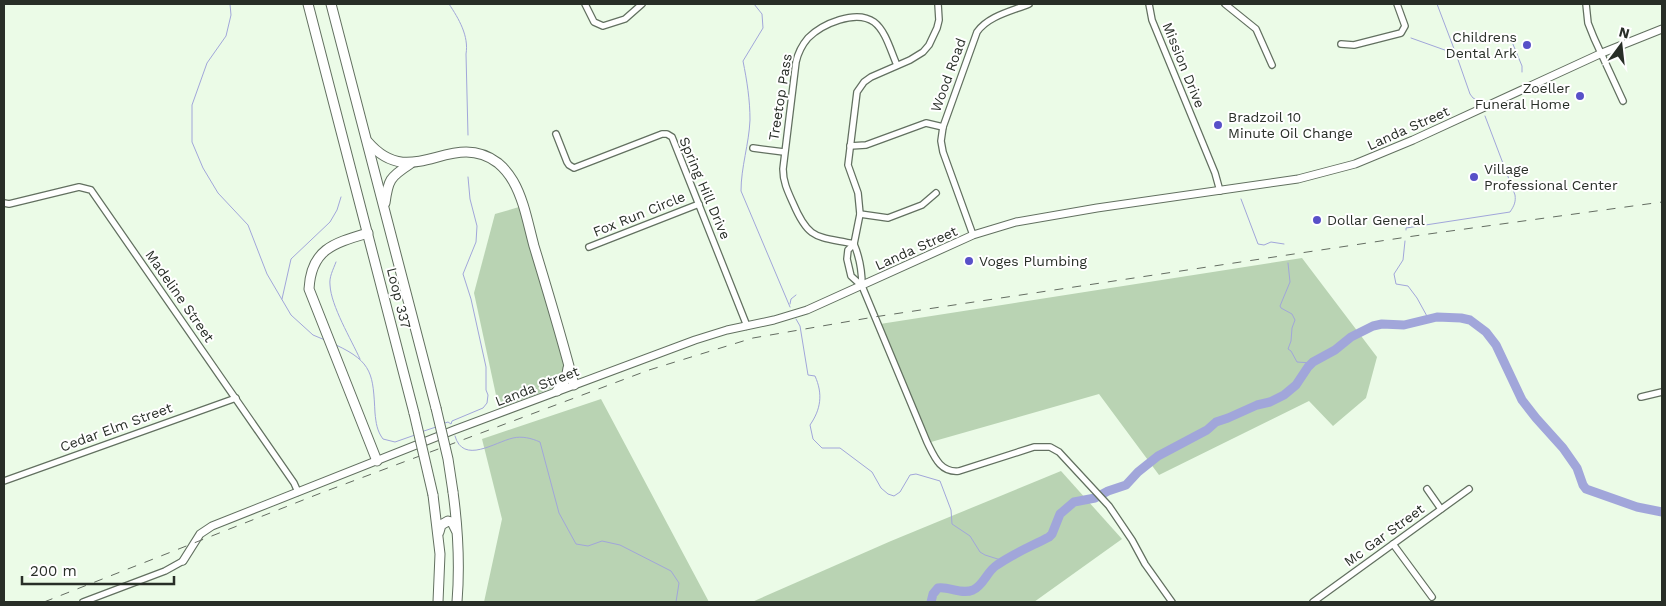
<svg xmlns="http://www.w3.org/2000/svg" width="1666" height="606" font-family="'Work Sans',sans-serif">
  <rect width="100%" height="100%" fill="#ebfbe7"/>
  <g fill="#b9d3b3">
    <path d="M519 207 565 359V372L559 385 499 409 474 293 495 214Z"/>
    <path d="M1302 258 1377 357 1366 398 1333 426 1309 401 1159 475 1099 394 931 442 880 324Z"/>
    <path d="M601 399 709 602H484L502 519 482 439Z"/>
    <path d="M1061 471 1122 539 1034 602H752L891 541Z"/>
  </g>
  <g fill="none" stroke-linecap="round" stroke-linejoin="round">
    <g stroke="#a1a6da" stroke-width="1">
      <path d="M230 4 231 15 226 36 207 63 192 105V142L203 168 218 193 248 225 267 274 291 315 313 335 325 340"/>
      <path d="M449 4C459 19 469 36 466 54L468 135"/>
      <path d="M754 4 762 14 763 28 743 61C747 81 750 100 750 120 749 144 741 167 741 191L790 307"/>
      <path d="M1437 4 1456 54"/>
      <path d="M1510 37 1522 66V72"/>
      <path d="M1411 38 1456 54 1470 94 1473 98 1478 100"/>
      <path d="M1241 199 1258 244 1264 245 1271 242 1284 244"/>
      <path d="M1406 230V228L1510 212C1514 206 1516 202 1515 195L1485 116"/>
      <path d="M1405 241 1403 260 1394 274 1396 284 1408 286 1417 298 1428 318"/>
      <path d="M336 262C333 270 329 277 330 285 331 306 351 339 360 359"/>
      <path d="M1288 263 1290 282 1280 306 1281 308 1292 314 1295 320 1292 328 1291 341 1288 349 1291 351 1297 362 1312 363"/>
      <path d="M282 299 291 259 330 222 337 210 341 197"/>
      <path d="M790 304 791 299 796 295"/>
      <path d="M796 319 800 326 808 375 815 376C823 394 821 409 810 425L813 439 822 448H840L872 472 881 488 888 494 894 496 900 492 910 475 916 474 940 481 951 510 952 524 970 536 980 552 985 555 1004 561"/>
      <path d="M336 345C373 362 373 375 375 413 376 423 377 431 383 439L395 442 415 435"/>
      <path d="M445 423 448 422 451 424 452 421 483 408 487 403 488 395 486 390V367L471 299 463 274 476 242 477 226 470 199 468 177"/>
      <path d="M421 432 436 427"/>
      <path d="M455 436C463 465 495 442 513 438 522 436 531 438 540 442L559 513 576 544 588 546 602 541 620 545 671 571 679 583 676 602"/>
    </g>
    <path stroke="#a1a6da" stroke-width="9" d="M931 602 933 594 938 588C949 586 961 595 973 590 984 585 987 571 997 565 1014 553 1032 546 1049 537L1052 534 1060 514 1074 502 1095 498 1108 491 1126 485 1138 472 1158 456 1207 430 1216 422 1228 418 1257 405 1270 402 1284 395 1296 385 1308 367 1313 362 1335 350 1351 337 1373 326 1382 324 1404 325 1437 317 1461 318 1470 320 1486 332 1496 345 1522 400 1536 418 1563 448 1577 468 1583 485 1586 489 1637 507 1662 512"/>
    <defs>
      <g id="minor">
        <path d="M585 4 594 22 603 26 625 19 642 4"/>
        <path d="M938 4 939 20 937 28 929 45 923 52 910 60 871 77 864 82 857 92 848 165 858 193 860 214 854 244 848 250 847 259 851 276 862 286 927 442C934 456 940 473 959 471L1034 447H1050L1059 452 1109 506 1132 540 1145 564 1172 602"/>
        <path d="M1149 4 1152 20 1215 173 1220 191"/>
        <path d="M1225 4 1256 29 1272 65"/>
        <path d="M1586 4 1588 23 1594 38 1623 101"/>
        <path d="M1341 44 1354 45 1401 33 1405 26 1397 4"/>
        <path d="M556 134 567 162 569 165 574 168 662 134H667L672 137 747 326"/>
        <path d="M850 146 866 145 926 123 943 127"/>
        <path d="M753 148 784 152"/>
        <path d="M4 203 9 204 79 187 91 190 294 483 298 492"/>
        <path d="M860 214 888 218 922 205 936 193"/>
        <path d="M973 235 943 152 941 141 943 127 977 32C988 16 1012 11 1029 4"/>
        <path d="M854 244C817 236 809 241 793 203 788 192 783 182 783 169L796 62C798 53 802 45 808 38 822 24 856 9 874 22 886 31 891 52 897 65"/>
        <path d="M854 244C859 256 862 272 862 286"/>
        <path d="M589 247 699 204"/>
        <path d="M1641 397 1662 392"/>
        <path d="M4 481 236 398"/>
        <path d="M1427 489 1441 509"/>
        <path d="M1393 544 1432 597"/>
        <path d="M83 602 165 571 183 561"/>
        <path d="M1313 602 1469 489"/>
      </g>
      <path id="tertiary" d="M183 561 200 534 212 526 454 430 695 340 727 330 774 320 807 310 973 235 1016 222 1097 208 1298 179 1355 164 1413 140 1602 53 1662 29"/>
      <g id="primary">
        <path d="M308 4 414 413"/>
        <path d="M331 4 436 408"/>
        <path d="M368 142C412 193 451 128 498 163 504 168 509 174 513 181 524 200 528 224 534 246 548 292 562 338 574 385"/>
        <path d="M385 203C388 180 390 177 410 164"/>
        <path d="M368 233C334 243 311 249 309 289L377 461"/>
        <path d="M557 391 566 379 568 368"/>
        <path d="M453 492C458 529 460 565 457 602"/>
        <path d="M433 495 440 554 438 602"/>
        <path d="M439 532 441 525 448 521 452 522 456 530"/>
      </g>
    </defs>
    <use href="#minor" stroke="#627060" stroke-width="8"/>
    <use href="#tertiary" stroke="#627060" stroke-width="9"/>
    <use href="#primary" stroke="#627060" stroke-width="11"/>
    <use href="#minor" stroke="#fff" stroke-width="5.5"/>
    <use href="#tertiary" stroke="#fff" stroke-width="7"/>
    <use href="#primary" stroke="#fff" stroke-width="9"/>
    <path stroke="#646d62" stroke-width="1" stroke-dasharray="9 9" stroke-linecap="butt" d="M44 602 321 493 649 370 753 338 874 317 1414 236 1662 202"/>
    <defs>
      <g id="primary-bridge">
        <path d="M436 408 448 459 453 492"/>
        <path d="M414 413 433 495"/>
      </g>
    </defs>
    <use href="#primary-bridge" stroke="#627060" stroke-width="11" stroke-linecap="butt"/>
    <use href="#primary-bridge" stroke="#fff" stroke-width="9"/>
  </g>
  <g fill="#5850c8" stroke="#fff" stroke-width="2">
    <circle cx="1527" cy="45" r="5"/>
    <circle cx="1580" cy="96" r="5"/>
    <circle cx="1218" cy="125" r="5"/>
    <circle cx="1474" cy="177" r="5"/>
    <circle cx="1317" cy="220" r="5"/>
    <circle cx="969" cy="261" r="5"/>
  </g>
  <g text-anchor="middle" stroke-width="4" stroke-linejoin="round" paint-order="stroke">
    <g font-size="14" fill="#282e27" stroke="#fff" text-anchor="start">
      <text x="1517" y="42" text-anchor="end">Childrens<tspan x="1517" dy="16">Dental Ark</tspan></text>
      <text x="1570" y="93" text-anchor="end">Zoeller<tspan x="1570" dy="16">Funeral Home</tspan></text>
      <text x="1228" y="122">Bradzoil 10<tspan x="1228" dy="16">Minute Oil Change</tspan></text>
      <text x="1484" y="174">Village<tspan x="1484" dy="16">Professional Center</tspan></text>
      <text x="1327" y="225">Dollar General</text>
      <text x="979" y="266">Voges Plumbing</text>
    </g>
    <g font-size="14" fill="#282e27" stroke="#fff">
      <text transform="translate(1184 65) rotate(68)" y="5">Mission Drive</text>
      <text transform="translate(948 75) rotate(-70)" y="5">Wood Road</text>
      <text transform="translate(780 97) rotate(-81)" y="5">Treetop Pass</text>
      <text transform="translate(1408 128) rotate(-24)" y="5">Landa Street</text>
      <text transform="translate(705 188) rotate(67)" y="5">Spring Hill Drive</text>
      <text transform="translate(639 214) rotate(-22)" y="5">Fox Run Circle</text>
      <text transform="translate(916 248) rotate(-24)" y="5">Landa Street</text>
      <text transform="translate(180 296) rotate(55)" y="5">Madeline Street</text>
      <text transform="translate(399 298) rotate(76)" y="5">Loop 337</text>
      <text transform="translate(537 386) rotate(-21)" y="5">Landa Street</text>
      <text transform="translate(116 427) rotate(-20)" y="5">Cedar Elm Street</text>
      <text transform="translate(1384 535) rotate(-36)" y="5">Mc Gar Street</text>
    </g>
  </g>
  <rect width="1666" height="606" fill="none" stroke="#282e27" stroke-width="10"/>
  <g transform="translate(1621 45) rotate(15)" stroke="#ffffff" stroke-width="4" paint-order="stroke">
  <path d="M0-4L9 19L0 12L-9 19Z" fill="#282e27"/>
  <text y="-8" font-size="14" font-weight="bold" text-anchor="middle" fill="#282e27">N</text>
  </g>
  <path d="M22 576v8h152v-8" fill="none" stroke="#282e27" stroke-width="2.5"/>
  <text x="30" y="576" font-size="15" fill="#282e27" stroke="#ffffff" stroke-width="4" paint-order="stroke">200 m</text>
</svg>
